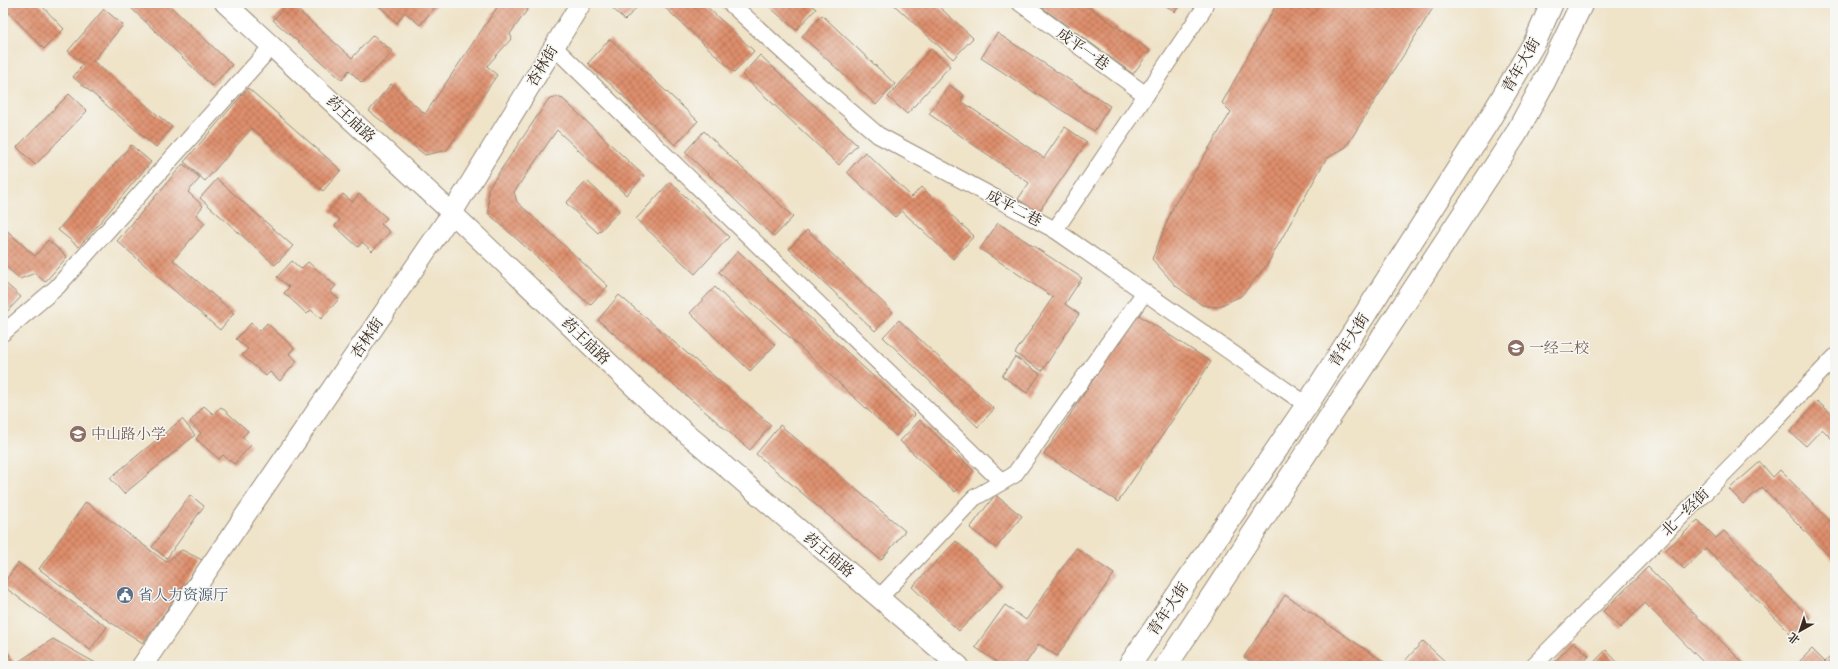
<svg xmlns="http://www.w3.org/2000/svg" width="1838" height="669" font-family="'Sorts Mill Goudy','Noto Serif SC',serif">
  <defs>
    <pattern id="building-cross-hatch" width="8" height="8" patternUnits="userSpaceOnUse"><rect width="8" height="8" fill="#de8e6c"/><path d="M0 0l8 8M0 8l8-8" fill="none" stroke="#b57458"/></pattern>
  </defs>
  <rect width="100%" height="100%" fill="#f6f6f2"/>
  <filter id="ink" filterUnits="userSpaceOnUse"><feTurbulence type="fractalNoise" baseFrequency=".025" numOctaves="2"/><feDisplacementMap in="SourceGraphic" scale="8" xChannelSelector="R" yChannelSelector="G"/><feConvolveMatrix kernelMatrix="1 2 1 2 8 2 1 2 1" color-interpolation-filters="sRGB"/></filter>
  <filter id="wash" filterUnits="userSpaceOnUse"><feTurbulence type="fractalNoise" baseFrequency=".012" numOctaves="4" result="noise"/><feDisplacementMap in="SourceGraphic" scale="16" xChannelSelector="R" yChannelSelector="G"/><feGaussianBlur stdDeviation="0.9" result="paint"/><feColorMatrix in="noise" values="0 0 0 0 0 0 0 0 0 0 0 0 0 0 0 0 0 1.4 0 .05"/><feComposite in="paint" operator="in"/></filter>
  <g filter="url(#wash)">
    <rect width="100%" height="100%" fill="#efe3c8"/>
    <g id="blocks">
      <g fill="url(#building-cross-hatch)">
        <path d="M3 3H39L64 29 44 49 3 7Z"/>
        <path d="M126 3H167L232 65 212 86Z"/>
        <path d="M290 3 352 58 373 35 393 52 362 83 349 70 342 80 273 20Z"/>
        <path d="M376 3H438L420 25 405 12 397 23Z"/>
        <path d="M500 3H524L528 9 510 34 512 38 487 66 497 75 447 150 425 155 369 111 391 84 425 114Z"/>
        <path d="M609 3H641L625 20 608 4Z"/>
        <path d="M660 3H703L754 51 734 72Z"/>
        <path d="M765 3H809L816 9 796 30Z"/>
        <path d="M892 3H935L973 38 953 59Z"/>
        <path d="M1036 3H1084L1150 51 1133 74Z"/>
        <path d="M1162 3H1181L1175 12Z"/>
        <path d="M1277 3H1436L1346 147 1326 159 1267 265 1241 296 1217 307 1202 305 1176 286 1152 259 1173 207 1231 112 1222 103Z"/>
        <path d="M104 9 123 25 93 61 172 127 156 147 73 77 83 64 68 51Z"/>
        <path d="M822 15 895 84 876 105 802 36Z"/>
        <path d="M997 33 1110 106 1094 131 981 58Z"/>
        <path d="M610 39 698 121 675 145 588 63Z"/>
        <path d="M931 49 950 66 907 114 888 97Z"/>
        <path d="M760 55 857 145 839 165 742 75Z"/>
        <path d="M949 85 964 95 961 101 1044 158 1065 127 1087 142 1038 213 1018 199 1029 183 929 114Z"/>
        <path d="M248 88 341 170 323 191 252 128 205 181 184 162Z"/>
        <path d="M69 94 87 111 35 165 17 147Z"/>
        <path d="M557 97 563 99 644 176 626 195 557 130 514 192 517 202 608 286 590 305 489 214 488 189 548 100Z"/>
        <path d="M704 131 793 217 774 237 685 152Z"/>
        <path d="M131 145 151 162 79 247 58 230Z"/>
        <path d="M865 152 912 197 921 187 974 236 953 259 902 211 895 217 847 172Z"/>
        <path d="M183 164 200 178 188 192 203 206 196 215 205 223 173 260 234 313 220 330 117 241Z"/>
        <path d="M217 179 293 246 275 265 200 198Z"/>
        <path d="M587 181 619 211 598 233 566 203Z"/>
        <path d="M670 182 729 237 695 274 636 219Z"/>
        <path d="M343 194 352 202 359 194 387 218 381 224 390 232 372 251 362 242 358 247 335 226 340 220 329 210Z"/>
        <path d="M998 223 1082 278 1065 304 1079 314 1042 371 1015 353 1053 297 980 249Z"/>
        <path d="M3 227 35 256 48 240 67 257 45 282 35 273 20 279 3 264Z"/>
        <path d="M807 230 893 312 875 331 789 249Z"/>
        <path d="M738 251 915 415 896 436 719 272Z"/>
        <path d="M292 261 301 269 308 262 336 286 330 292 339 299 321 319 311 310 307 314 284 293 289 287 277 277Z"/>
        <path d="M3 281 21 297 3 316Z"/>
        <path d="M715 287 775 345 750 371 690 313Z"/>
        <path d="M619 295 771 425 750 450 598 320Z"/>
        <path d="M1137 314 1211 362 1118 502 1044 454Z"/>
        <path d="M899 320 994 409 978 427 883 337Z"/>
        <path d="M251 323 260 331 267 323 294 348 289 354 297 361 280 381 270 372 266 376 242 355 248 349 236 339Z"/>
        <path d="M1015 357 1040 374 1027 393 1002 376Z"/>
        <path d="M1817 401 1834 416 1835 415V442L1822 429 1806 446 1790 432Z"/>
        <path d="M204 406 213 414 221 407 248 431 242 437 251 445 234 464 223 455 219 459 196 439 201 433 190 422Z"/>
        <path d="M182 419 195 435 124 494 110 478Z"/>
        <path d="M920 420 974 471 955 492 900 441Z"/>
        <path d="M780 425 905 531 881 560 756 454Z"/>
        <path d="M1760 462 1773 477 1780 470 1835 526V562L1762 487 1743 504 1729 489Z"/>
        <path d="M190 495 204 506 167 558 152 547Z"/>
        <path d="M995 495 1022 516 996 548 970 528Z"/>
        <path d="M86 502 166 562 182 550 202 560 143 643 107 620 39 569Z"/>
        <path d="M1698 520 1716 538 1724 531 1810 618 1792 635 1706 548 1684 569 1666 550Z"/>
        <path d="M956 541 1003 585 959 631 912 587Z"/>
        <path d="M1076 548 1114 574 1057 656 1039 644 1024 666H1002L975 647 1005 605 1026 620Z"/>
        <path d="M18 563 107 627 90 650 3 586V584Z"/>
        <path d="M1648 567 1746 666H1707L1645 603 1620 628 1603 611Z"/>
        <path d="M1285 595 1390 666H1258L1244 657Z"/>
        <path d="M53 639 101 666H3V645L15 664Z"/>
        <path d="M1423 641 1450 666H1407L1403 663Z"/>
        <path d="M1574 642 1589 656 1580 666H1551Z"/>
        <path d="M1812 649 1825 662 1835 652V666H1795Z"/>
        <path d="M1606 650 1621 666H1590Z"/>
      </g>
    </g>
  </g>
  <g filter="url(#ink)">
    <use href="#blocks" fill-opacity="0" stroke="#958673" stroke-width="1"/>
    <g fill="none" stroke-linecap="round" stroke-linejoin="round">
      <defs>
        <g id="minor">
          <path d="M730 3 813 79 878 135 1055 230 1307 405"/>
          <path d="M1020 3 1146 95"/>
          <path d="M554 47 1002 482"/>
          <path d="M1055 230 1203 10 1205 3"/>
          <path d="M3 333 57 287 272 46"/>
          <path d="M879 598 974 498 1014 475 1145 292"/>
          <path d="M1533 666 1737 460 1835 357"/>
        </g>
        <g id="tertiary">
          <path d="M225 3 452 213 652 404 959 666"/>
          <path d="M142 666 452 213 581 3"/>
        </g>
        <g id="primary">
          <path d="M1129 666 1307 405 1489 120 1536 40 1552 3"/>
          <path d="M1166 666 1516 134 1545 80 1582 3"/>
        </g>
      </defs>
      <use href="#minor" stroke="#958673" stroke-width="18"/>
      <use href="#tertiary" stroke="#958673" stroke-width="22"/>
      <use href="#primary" stroke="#958673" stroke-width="24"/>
      <use href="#minor" stroke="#fff" stroke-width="16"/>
      <use href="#tertiary" stroke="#fff" stroke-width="20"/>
      <use href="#primary" stroke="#fff" stroke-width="22"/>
    </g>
  </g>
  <defs>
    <symbol id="school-disc" viewBox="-11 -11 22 22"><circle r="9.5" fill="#8d6e63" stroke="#f6f6f2"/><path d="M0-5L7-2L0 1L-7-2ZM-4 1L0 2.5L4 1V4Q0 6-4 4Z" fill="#fff"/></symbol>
    <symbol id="civic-disc" viewBox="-11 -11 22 22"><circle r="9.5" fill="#5c6f8a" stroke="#f6f6f2"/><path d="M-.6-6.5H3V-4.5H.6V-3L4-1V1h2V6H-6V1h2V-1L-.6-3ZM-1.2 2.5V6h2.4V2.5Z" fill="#fff"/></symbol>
  </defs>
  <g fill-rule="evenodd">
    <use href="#school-disc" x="1506" y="338" width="20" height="20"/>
    <use href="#school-disc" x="68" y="424" width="20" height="20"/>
    <use href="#civic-disc" x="115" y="585" width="20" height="20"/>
  </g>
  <g text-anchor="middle" stroke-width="3" stroke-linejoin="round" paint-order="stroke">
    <g font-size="15" fill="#3b2a1e" stroke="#f6f6f2">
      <text transform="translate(1083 49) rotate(36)" y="5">成平一巷</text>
      <text transform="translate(1521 65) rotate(-60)" y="5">青年大街</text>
      <text transform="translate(542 66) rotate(-59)" y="5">杏林街</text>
      <text transform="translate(351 119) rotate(43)" y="5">药王庙路</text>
      <text transform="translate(1014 208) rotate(28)" y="5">成平二巷</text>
      <text transform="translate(367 338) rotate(-56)" y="5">杏林街</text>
      <text transform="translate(1349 340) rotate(-57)" y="5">青年大街</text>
      <text transform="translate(586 341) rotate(44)" y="5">药王庙路</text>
      <text transform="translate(1685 512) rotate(-45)" y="5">北一经街</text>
      <text transform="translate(829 555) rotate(40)" y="5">药王庙路</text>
      <text transform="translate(1168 609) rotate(-56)" y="5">青年大街</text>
    </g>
    <g font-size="15" fill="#785e54" stroke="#f6f6f2" text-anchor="start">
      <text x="1529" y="353">一经二校</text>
      <text x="91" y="439">中山路小学</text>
    </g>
    <g font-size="15" fill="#4e5e75" stroke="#f6f6f2" text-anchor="start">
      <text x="138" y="600">省人力资源厅</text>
    </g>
  </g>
  <rect width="1838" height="669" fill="none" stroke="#f6f6f2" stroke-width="16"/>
  <g transform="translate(1800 631) rotate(219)" stroke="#f6f6f2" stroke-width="3" paint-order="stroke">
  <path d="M0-3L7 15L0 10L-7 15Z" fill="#3b2a1e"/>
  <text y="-6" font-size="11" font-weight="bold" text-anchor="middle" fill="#3b2a1e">北</text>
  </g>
</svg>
